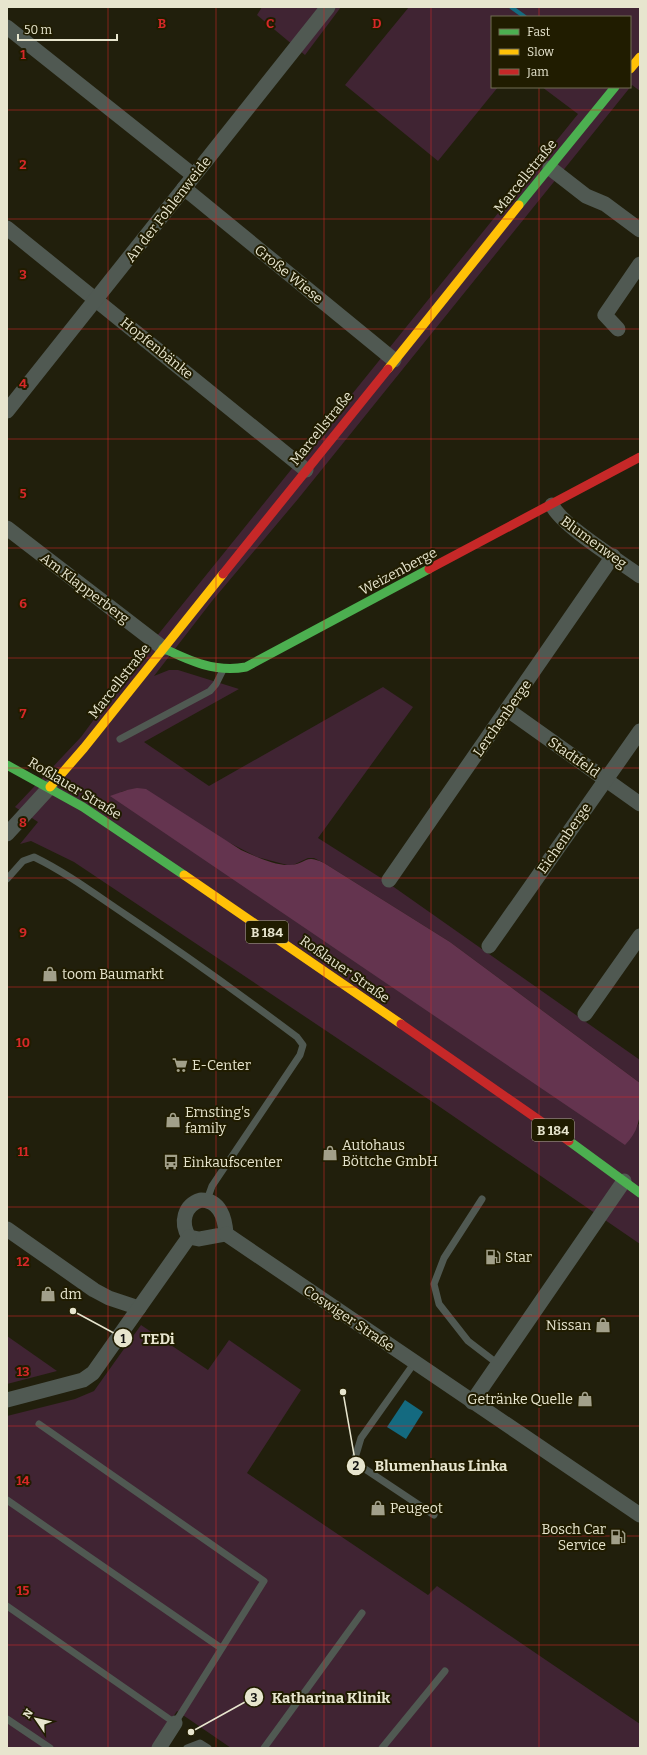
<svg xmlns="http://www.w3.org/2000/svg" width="647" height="1755" font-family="Bitter,serif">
  <rect width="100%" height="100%" fill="#211f0c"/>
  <g fill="#402433">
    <path d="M262 7H341L305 55 257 15Z"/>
    <path d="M409 7H640V91L632 85 298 499 212 601 154 676 169 670H178L239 689 144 742 209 786 383 687 413 707 318 838 381 878 640 1060V1083L450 942 324 863 314 858H308L291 866 257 857 127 790 121 792 625 1144 640 1122V1244L437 1105 74 862 31 841 20 844 38 822 15 807 81 737 144 652 578 114 542 87H630V17H492V87H498L438 161 345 85Z"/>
    <path d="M141 1325 208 1370 229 1340 301 1390 247 1473 428 1595 437 1586 640 1724V1748H231L177 1711 152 1748H7V1416L75 1399 94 1391Z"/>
    <path d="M7 1336 57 1371 7 1384Z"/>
  </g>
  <path fill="#64344f" d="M137 788 146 789 241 850C255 856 273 865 289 865 307 865 303 853 324 863L450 942 640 1083C640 1107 644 1126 625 1145L110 796 127 790Z"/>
  <path fill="#146a80" d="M405 1400 423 1412 406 1439 387 1427Z"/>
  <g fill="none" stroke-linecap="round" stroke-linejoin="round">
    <path stroke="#146a80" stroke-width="4" d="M511 7 525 17"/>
    <g stroke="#505952" stroke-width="7">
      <path d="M120 739 210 691 216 684 223 670"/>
      <path d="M7 879 23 861 34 857C67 873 96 895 126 915 184 954 241 995 297 1037L303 1045 300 1055 212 1186 207 1200"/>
      <path d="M482 1199 444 1258 434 1284 439 1304 468 1341 498 1364"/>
      <path d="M415 1362 361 1438 355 1458 359 1465 434 1515"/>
      <path d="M7 1500 221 1648"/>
      <path d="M7 1606 175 1723 264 1581 39 1424"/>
      <path d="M7 1719 50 1748"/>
      <path d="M187 1748 200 1743 208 1748"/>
      <path d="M264 1748 362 1613"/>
      <path d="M382 1748 445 1671"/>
    </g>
    <g stroke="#505952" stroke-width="15">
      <path d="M7 27 193 175"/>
      <path d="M550 168 586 196 605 204 640 230"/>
      <path d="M184 188 394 360"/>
      <path d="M7 228 306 470"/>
      <path d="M618 329 605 315 640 264"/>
      <path d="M7 411 328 7"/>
      <path d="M552 505C562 526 618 560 640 576"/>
      <path d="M7 528 163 648"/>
      <path d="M508 710 640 804"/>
      <path d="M7 834 50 787"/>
      <path d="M389 880 613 556"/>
      <path d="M489 946 640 731"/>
      <path d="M585 1014 640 936"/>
      <path d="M201 1200C220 1200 225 1218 226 1234L199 1239 189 1237C180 1223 184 1205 201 1200Z"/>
      <path d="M7 1229 94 1290 109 1298 139 1308"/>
      <path d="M226 1234 640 1515"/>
      <path d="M7 1400 83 1380 93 1373 189 1237"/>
      <path d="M472 1402 624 1181"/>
      <path d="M159 1748 175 1723"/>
    </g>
    <g stroke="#4caf50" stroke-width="9">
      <path d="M519 205 615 87"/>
      <path d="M163 648C190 661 216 673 246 667L429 569"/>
      <path d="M7 765 83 807 184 875"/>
      <path d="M569 1141 640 1193"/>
    </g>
    <g stroke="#ffc107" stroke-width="9">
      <path d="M630 69 640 57"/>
      <path d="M388 369 519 205"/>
      <path d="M50 787 84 748 223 574"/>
      <path d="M184 875 401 1024"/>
    </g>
    <g stroke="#c62828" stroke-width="9">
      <path d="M429 569 640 457"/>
      <path d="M223 574 388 369"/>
      <path d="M401 1024 569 1141"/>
    </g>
  </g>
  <path fill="none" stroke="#d62828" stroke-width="1" stroke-opacity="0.55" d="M108 7V1748M216 7V1748M324 7V1748M431 7V1748M539 7V17M539 87V1748M7 110H640M7 219H640M7 329H640M7 439H640M7 548H640M7 658H640M7 768H640M7 878H640M7 987H640M7 1097H640M7 1207H640M7 1316H640M7 1426H640M7 1536H640M7 1645H640"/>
  <defs>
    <symbol id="shop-bare" viewBox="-9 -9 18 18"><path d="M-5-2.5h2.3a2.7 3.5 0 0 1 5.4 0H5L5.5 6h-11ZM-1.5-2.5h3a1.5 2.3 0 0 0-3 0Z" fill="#a2a08a" stroke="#201c00" stroke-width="2.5" paint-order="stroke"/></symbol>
    <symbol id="supermarket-bare" viewBox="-9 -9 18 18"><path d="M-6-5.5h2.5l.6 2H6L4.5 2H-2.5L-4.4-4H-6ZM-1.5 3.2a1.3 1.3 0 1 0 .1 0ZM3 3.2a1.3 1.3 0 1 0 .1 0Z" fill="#a2a08a" stroke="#201c00" stroke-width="2.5" paint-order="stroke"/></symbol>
    <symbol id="bus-bare" viewBox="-9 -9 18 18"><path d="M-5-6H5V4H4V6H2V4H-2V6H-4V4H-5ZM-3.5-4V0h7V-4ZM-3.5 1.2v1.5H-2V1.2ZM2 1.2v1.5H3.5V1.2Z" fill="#a2a08a" stroke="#201c00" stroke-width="2.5" paint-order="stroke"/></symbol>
    <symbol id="fuel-bare" viewBox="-9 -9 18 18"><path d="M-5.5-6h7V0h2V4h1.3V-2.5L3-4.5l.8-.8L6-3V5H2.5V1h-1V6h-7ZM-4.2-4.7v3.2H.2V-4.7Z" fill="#a2a08a" stroke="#201c00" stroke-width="2.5" paint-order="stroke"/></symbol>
  </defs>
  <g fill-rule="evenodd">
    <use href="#shop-bare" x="39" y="963" width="22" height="22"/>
    <use href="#supermarket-bare" x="169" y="1054" width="22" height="22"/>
    <use href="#shop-bare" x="162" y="1109" width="22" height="22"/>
    <use href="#shop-bare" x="319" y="1142" width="22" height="22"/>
    <use href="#bus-bare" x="160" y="1151" width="22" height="22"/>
    <use href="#fuel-bare" x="482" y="1246" width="22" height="22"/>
    <use href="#shop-bare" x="37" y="1283" width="22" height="22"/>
    <use href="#shop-bare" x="592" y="1314" width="22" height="22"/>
    <use href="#shop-bare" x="574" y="1388" width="22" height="22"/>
    <use href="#shop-bare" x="367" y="1497" width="22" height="22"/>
    <use href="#fuel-bare" x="607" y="1526" width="22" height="22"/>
  </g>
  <g text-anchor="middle" stroke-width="4" stroke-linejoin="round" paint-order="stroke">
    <g fill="#201c00" stroke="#aba990" stroke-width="1">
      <rect x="246" y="921" width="42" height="22" rx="3"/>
      <rect x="532" y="1119" width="42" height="22" rx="3"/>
    </g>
    <g font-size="13" font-weight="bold" fill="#e7e5ce">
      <text x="267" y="937">B 184</text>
      <text x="553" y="1135">B 184</text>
    </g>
    <g font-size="14" fill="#e7e5ce" stroke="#201c00">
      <text transform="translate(525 176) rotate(-51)" y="5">Marcellstraße</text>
      <text transform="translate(168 209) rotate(-52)" y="5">An der Fohlenweide</text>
      <text transform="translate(289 274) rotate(39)" y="5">Große Wiese</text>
      <text transform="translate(157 348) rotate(39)" y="5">Hopfenbänke</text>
      <text transform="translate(321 428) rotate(-51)" y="5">Marcellstraße</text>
      <text transform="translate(594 542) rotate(36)" y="5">Blumenweg</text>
      <text transform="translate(398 571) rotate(-28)" y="5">Weizenberge</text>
      <text transform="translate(85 588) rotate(37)" y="5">Am Klapperberg</text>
      <text transform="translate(119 681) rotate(-52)" y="5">Marcellstraße</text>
      <text transform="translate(502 718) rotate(-55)" y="5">Lerchenberge</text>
      <text transform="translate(574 757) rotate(35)" y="5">Stadtfeld</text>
      <text transform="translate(75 788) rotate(31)" y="5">Roßlauer Straße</text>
      <text transform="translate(564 838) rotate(-55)" y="5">Eichenberge</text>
      <text transform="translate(345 969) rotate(35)" y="5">Roßlauer Straße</text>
      <text transform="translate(349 1318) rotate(34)" y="5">Coswiger Straße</text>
    </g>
    <g font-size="14" fill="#e7e5ce" stroke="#201c00" text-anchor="start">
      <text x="62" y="979">toom Baumarkt</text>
      <text x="192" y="1070">E-Center</text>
      <text x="185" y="1117">Ernsting's<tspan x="185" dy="16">family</tspan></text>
      <text x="342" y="1150">Autohaus<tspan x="342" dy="16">Böttche GmbH</tspan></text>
      <text x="183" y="1167">Einkaufscenter</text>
      <text x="505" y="1262">Star</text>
      <text x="60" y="1299">dm</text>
      <text x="591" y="1330" text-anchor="end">Nissan</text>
      <text x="573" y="1404" text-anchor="end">Getränke Quelle</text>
      <text x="390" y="1513">Peugeot</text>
      <text x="606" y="1534" text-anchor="end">Bosch Car<tspan x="606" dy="16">Service</tspan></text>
    </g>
  </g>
  <g font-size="13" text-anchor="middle" font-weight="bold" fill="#d62828" stroke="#201c00" stroke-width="4" stroke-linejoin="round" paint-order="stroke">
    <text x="162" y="28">B</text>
    <text x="270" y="28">C</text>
    <text x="377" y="28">D</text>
    <text x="23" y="59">1</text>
    <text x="23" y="169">2</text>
    <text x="23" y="279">3</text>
    <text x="23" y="388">4</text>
    <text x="23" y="498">5</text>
    <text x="23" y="608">6</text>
    <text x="23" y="718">7</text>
    <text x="23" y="827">8</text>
    <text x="23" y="937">9</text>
    <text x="23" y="1047">10</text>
    <text x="23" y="1156">11</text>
    <text x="23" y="1266">12</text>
    <text x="23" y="1376">13</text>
    <text x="23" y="1485">14</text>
    <text x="23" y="1595">15</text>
  </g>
  <path fill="none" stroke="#e7e5ce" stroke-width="1.5" d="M73 1311L123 1338M343 1392L356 1466M191 1732L254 1697"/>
  <g fill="#e7e5ce" stroke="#201c00" stroke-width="1.5">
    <circle cx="73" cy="1311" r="4"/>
    <circle cx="343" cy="1392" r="4"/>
    <circle cx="191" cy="1732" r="4"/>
    <circle cx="123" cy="1338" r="10"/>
    <circle cx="356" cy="1466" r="10"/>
    <circle cx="254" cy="1697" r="10"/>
  </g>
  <g font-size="12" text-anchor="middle" font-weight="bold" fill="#111">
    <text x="123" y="1343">1</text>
    <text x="356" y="1470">2</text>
    <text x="254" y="1702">3</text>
  </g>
  <g font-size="15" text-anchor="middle" font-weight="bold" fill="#e7e5ce" stroke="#201c00" stroke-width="4" stroke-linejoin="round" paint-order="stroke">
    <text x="158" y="1344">TEDi</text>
    <text x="441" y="1471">Blumenhaus Linka</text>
    <text x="331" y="1703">Katharina Klinik</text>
  </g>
  <rect width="647" height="1755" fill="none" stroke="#e7e5ce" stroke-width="16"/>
  <rect x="491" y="16" width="140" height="72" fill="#201c00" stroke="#706c52"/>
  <rect x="499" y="29" width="20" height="6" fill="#4caf50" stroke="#706c52"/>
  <text x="527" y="36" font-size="12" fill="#e7e5ce">Fast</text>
  <rect x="499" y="49" width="20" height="6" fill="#ffc107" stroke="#706c52"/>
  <text x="527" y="56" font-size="12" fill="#e7e5ce">Slow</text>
  <rect x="499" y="69" width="20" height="6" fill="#c62828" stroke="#706c52"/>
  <text x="527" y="76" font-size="12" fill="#e7e5ce">Jam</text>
  <g transform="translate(36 1719) rotate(304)" stroke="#201c00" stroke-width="3" paint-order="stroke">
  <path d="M0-3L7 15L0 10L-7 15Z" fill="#e7e5ce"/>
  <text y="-6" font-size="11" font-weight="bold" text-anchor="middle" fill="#e7e5ce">N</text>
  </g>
  <path d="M18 34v6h99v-6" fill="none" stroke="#e7e5ce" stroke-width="2"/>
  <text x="24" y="34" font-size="12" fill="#e7e5ce" stroke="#201c00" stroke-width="3" paint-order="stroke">50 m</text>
</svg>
